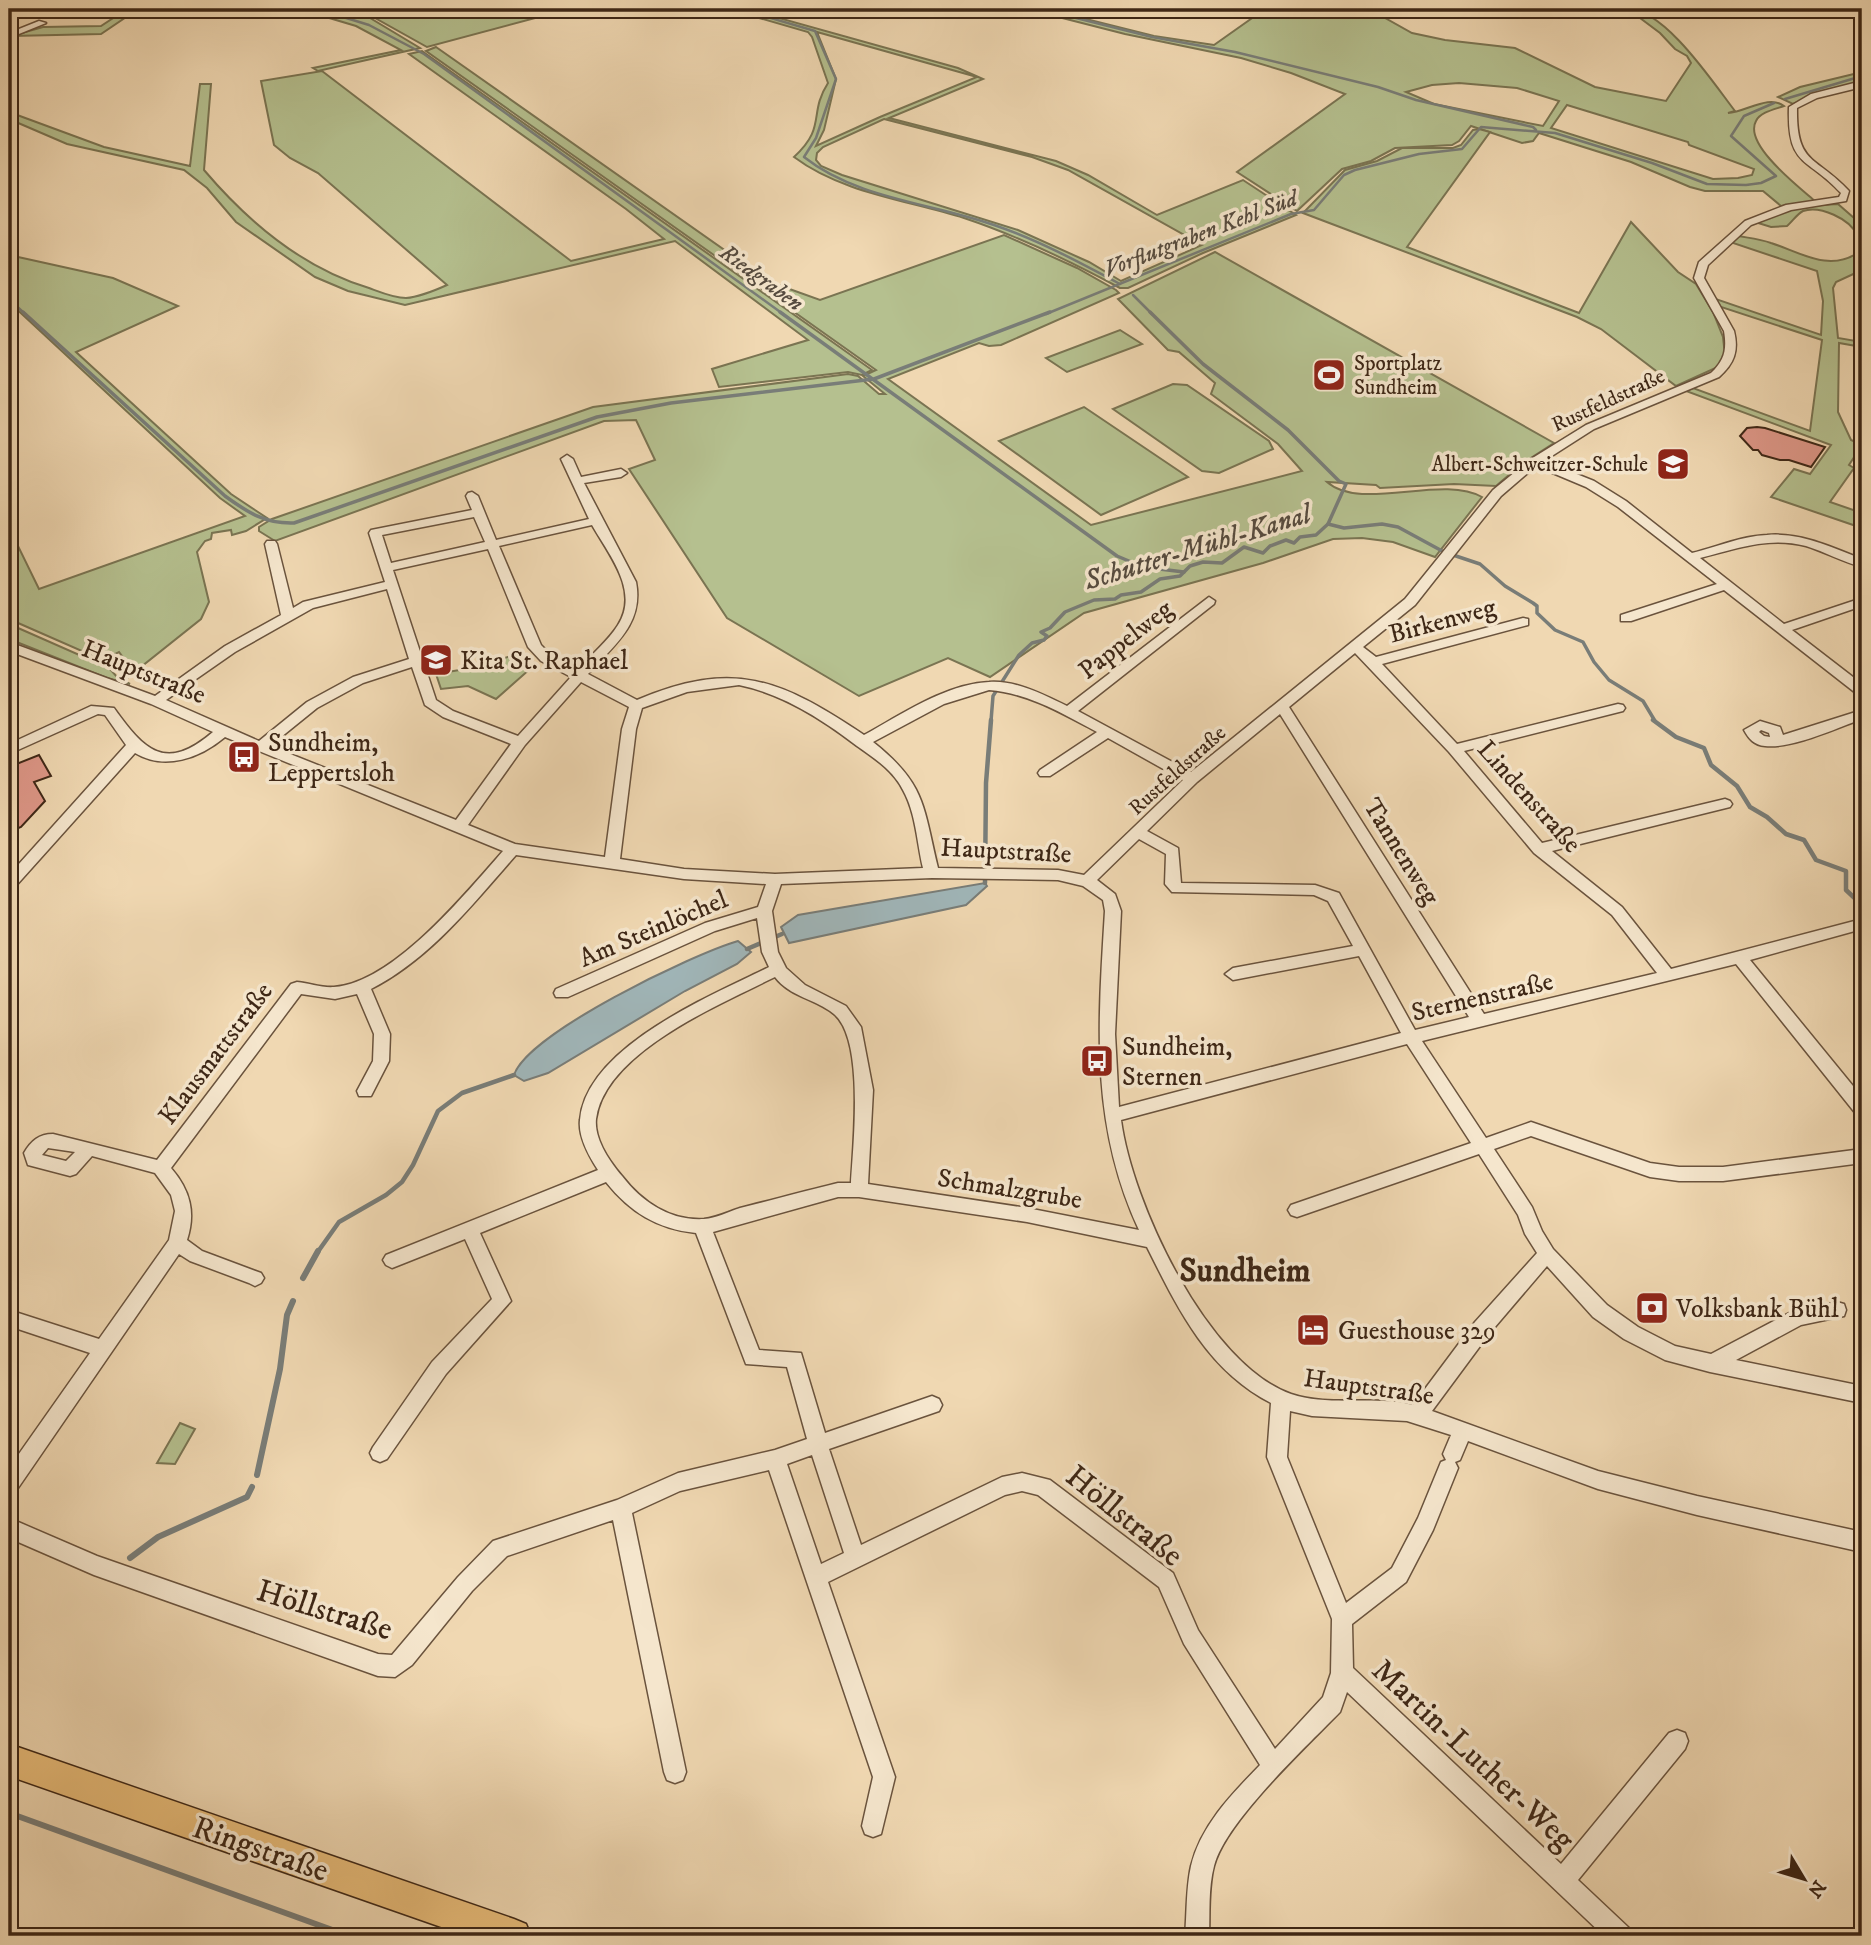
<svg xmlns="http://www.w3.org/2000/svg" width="1871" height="1945" font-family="'IM FELL DW Pica',serif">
  <rect width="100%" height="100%" fill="#f0d8b2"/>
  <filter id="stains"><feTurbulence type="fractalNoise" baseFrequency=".00286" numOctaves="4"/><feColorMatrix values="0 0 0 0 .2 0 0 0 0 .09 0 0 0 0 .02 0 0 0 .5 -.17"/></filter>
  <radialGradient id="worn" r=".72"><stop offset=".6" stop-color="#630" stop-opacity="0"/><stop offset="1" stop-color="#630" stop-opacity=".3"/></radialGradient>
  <g fill="#b5c08f" stroke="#7a7452" stroke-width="2" fill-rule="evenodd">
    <path d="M127 9H138L101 34 11 36 43 27 101 26Z"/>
    <path d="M299 9H355L420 48 318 71 313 68 401 50 356 26Z"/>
    <path d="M385 9H569L427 47 368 14Z"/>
    <path d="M728 9H747L958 68 983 79 889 118 1056 161 1088 175 1157 215 1243 180 1296 215 1203 253 1128 288H1120C1070 261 1018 236 964 218 907 200 842 193 794 157 827 127 808 114 828 83L812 37 808 32ZM817 32 977 77 880 117 816 146 824 130 836 79ZM884 119 1032 157 1068 170 1202 245 1121 281 1089 262 1018 230 842 175 821 166 816 160 817 153 823 147Z"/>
    <path d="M1027 9H1046L1154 36 1214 45 1265 9H1369L1412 33 1445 40 1515 48 1595 87 1666 101 1691 63 1687 56 1675 49 1660 33 1628 9C1665 9 1714 84 1735 111L1728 113C1746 112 1769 94 1784 106 1776 109 1760 112 1756 121 1743 144 1799 187 1815 201L1781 206 1763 191H1705L1690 187 1631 162 1539 133 1533 141 1522 143 1471 126 1459 141 1452 145 1395 148 1371 161 1342 169 1297 211 1237 172 1345 94 1291 73 1241 58 1125 34ZM1459 83 1517 88 1559 101 1543 126 1434 104 1406 92 1432 85ZM1567 105 1688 142 1689 145 1754 169 1752 175 1738 178 1713 179 1551 128Z"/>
    <path d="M436 47 770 282 820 300 1004 235 1077 268 1116 290 1119 293 1001 345 989 346 979 343 888 379 1091 525 1302 471 1278 444 1211 394 1215 383 1179 352 1168 350 1118 299 1215 252 1554 443 1523 463 1496 486 1454 484 1380 488 1376 485 1327 482C1361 512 1442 474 1482 497L1435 557 1393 542 1362 538 1333 539 1263 563 1084 613 990 677 948 658 859 696 727 618 629 469 655 460 636 420 604 421 275 541 259 531V527L272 519 593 407 848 374 858 376 879 394H885L863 376 876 370 426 51Z"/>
    <path d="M422 51 872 370 862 375 848 372 719 387 712 369 808 340 675 241 405 305 348 291 315 277 236 222 207 188 184 170 67 144 9 119V112L104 147 190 166 200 84H211L204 170C249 223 302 268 369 288 380 292 394 298 406 298 419 297 436 290 447 285L318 173 290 158 274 145 261 81 322 71 571 261 664 239 626 209 409 54Z"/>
    <path d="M1862 72V83L1812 96 1793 104 1778 97 1800 87Z"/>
    <path d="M1479 129 1490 132 1407 247 1579 313 1631 222 1678 272 1696 284 1713 312 1723 337 1725 356 1720 366 1676 386 1601 329 1577 317 1303 213 1345 170 1377 161 1402 148H1453L1461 145 1473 130Z"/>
    <path d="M1838 204 1862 225V270L1836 282 1833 288 1838 338 1862 342V347L1839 343 1838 412 1851 440 1862 445 1849 465 1854 468 1830 502 1862 513V528L1771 497 1794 469 1810 474 1831 445 1686 391 1693 388 1810 431 1822 340 1718 306 1713 298 1821 335 1823 301 1817 271 1730 242 1738 236C1749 238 1760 239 1771 243 1800 252 1829 273 1859 252 1858 247 1859 240 1857 235 1850 219 1820 205 1803 211 1797 214 1792 222 1787 226L1771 227 1755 222C1782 209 1809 205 1838 204Z"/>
    <path d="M9 255 113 278 178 306 76 352 231 494 267 518 246 531 232 535 231 530 212 533 211 539 205 541 197 552 209 602 201 619 127 678 131 668 119 652 115 654 125 667 123 675 114 665 9 619V517L16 542 39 589 245 516 220 498 9 302Z"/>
    <path d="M1120 330 1142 344 1067 372 1046 358Z"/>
    <path d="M1173 384 1187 385 1269 441 1273 449 1219 473 1202 471 1113 409Z"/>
    <path d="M1084 407 1188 477 1101 515 999 441Z"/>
    <path d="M9 624 109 668 118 678 130 684 107 678 9 639Z"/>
    <path d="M517 654 530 669 496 699 468 686 441 689 436 674 477 667Z"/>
    <path d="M180 1423 195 1429 175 1464 157 1463Z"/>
  </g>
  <g fill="#a0b6b9" stroke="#797d78" stroke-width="2">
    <path d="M985 883 987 886 966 905 789 943 781 927 798 915Z"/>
    <path d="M738 941 751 952 737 964 685 991 548 1073 524 1081 514 1075C528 1033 693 954 738 941Z"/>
  </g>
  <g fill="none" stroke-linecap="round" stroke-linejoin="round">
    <g stroke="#797d78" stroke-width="2.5">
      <path d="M317 9 369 25 424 54 783 314"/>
      <path d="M740 9 815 31 836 79 816 138 804 157C857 199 932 203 994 225 1038 240 1079 262 1120 284"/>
      <path d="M1040 9 1152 37 1235 52 1378 87 1416 100 1533 127 1536 130"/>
      <path d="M1785 99 1862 76"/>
      <path d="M1133 295 1152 314"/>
      <path d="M9 299 25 314"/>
      <path d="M1046 314 1291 214 1314 210 1344 175 1355 170 1419 154 1462 149 1481 127 1555 133 1652 163 1707 184 1746 185 1761 183 1776 176 1731 136 1744 116 1774 103"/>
    </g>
    <g stroke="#797d78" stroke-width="3.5">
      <path d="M23 312 225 496C247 512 265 524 294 523L597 417 671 403 874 379 1050 312"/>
      <path d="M780 312 1117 556 1143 567 1184 572"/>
      <path d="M1150 312 1203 364 1288 430 1339 481 1346 484 1328 524"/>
      <path d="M991 721 993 696 1019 655 1032 643 1044 640 1047 636 1041 632 1050 628 1065 612 1094 600 1115 599 1121 595 1141 592 1160 579 1180 576 1190 566 1203 562 1222 563 1244 547 1263 553 1270 546 1286 540 1294 543 1300 537 1316 535 1328 524 1344 528 1382 524 1398 527 1444 552 1480 564 1505 586 1533 603 1537 606V613L1555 630 1583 642 1594 662 1609 680 1643 701 1655 721"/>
    </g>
    <g stroke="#797d78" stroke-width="4.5">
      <path d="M1653 720 1676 737 1704 748 1711 765 1737 786 1750 807 1767 817 1786 834 1804 840 1816 860 1846 871V890L1862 905"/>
      <path d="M985 883 986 783 991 720"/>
      <path d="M747 949 782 934"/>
      <path d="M317 1253 339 1222 386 1195 402 1182 413 1165 438 1111 462 1093 514 1075"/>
    </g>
    <g stroke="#797d78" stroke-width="6">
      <path d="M303 1278 318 1251"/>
      <path d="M257 1475 280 1369 287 1315 293 1301"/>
      <path d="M130 1558 158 1537 247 1497 252 1487"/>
      <path d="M9 1813 349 1936"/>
    </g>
  </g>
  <g fill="#de9788" stroke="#3e2716" stroke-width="2">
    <path d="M1757 427 1765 428 1825 447 1811 467 1789 460H1780L1762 455 1758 450H1753L1740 436 1747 428Z"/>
    <path d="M39 755 51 776 34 782 45 801 21 827 9 832V767Z"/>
  </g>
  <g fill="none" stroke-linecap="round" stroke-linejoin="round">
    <defs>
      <g id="minor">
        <path d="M39 21 46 23 9 38V33Z"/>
        <path d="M1862 81V87L1817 98 1797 108C1796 166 1816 155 1849 191L1846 201 1791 210 1751 225 1708 265 1704 278 1734 331C1739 351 1734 364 1719 377L1594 429 1544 461 1594 481 1626 501 1692 553C1717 547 1741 536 1767 535 1800 532 1832 547 1862 559V567C1843 562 1825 552 1806 546 1768 536 1736 549 1700 558L1784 624 1862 598V606L1792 630 1862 684V695L1857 694 1724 590 1631 621H1621V615L1717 584 1618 507 1586 487 1536 466 1501 496 1415 605 1363 647 1376 657 1523 618 1528 619V625L1382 664 1457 744 1618 704 1623 705 1625 708 1623 711 1464 751 1542 843 1725 799 1730 801 1732 804 1730 807 1552 851 1622 907 1671 969 1862 919V929L1750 960 1862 1097V1116L1856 1114 1736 964 1422 1041 1486 1138 1531 1122 1650 1163 1679 1167H1723L1862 1149V1163L1723 1181H1679L1650 1177 1531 1136 1494 1149 1532 1207 1542 1231 1553 1249 1607 1305 1638 1327 1675 1346 1711 1354 1791 1312 1837 1302 1844 1304 1846 1310 1844 1316 1801 1325 1736 1360 1862 1386V1403L1710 1372 1665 1360 1624 1339 1593 1317 1547 1266 1489 1334 1432 1411 1598 1471 1697 1496 1862 1532V1552L1697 1515 1598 1489 1468 1441 1460 1460 1455 1462 1458 1468 1433 1530 1406 1582 1352 1624 1353 1668 1561 1864 1669 1733 1677 1730 1685 1733 1688 1741 1685 1749 1578 1880 1629 1928 1633 1936H1604L1347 1692 1340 1712C1306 1747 1225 1822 1214 1866 1208 1888 1210 1914 1209 1936H1185C1187 1914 1186 1888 1191 1866 1201 1825 1232 1794 1260 1765L1184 1644 1159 1587 1038 1495 1022 1491 1005 1495 828 1582 895 1777 881 1834 873 1837 865 1834 862 1826 873 1777 769 1470 680 1491 632 1513 686 1772 683 1780 675 1783 667 1780 664 1772 613 1520 507 1556 472 1591 412 1665 395 1677 378 1676 94 1575 9 1538V1518L97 1556 378 1654 392 1655 458 1577 493 1541 617 1500 678 1473 775 1450 807 1439 787 1367 746 1364 696 1233C657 1229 630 1212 606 1182L480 1233 511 1301 446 1374 387 1459 380 1462 373 1459 370 1453 373 1447 432 1362 492 1299 465 1239 392 1268 386 1265 383 1260 386 1255 598 1170C589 1156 578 1137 580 1120 586 1047 712 995 769 967L762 952 757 918 715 931 568 997H556L554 993 556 989 705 923 758 907 766 884 684 879 516 855C473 904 430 959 371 989L390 1034 389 1061 371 1096H359L357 1091 373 1061 374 1034 357 994 335 999 301 994 171 1168C190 1190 196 1212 187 1240L202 1251 261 1273 264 1278 261 1283 255 1286 249 1283 190 1261 179 1254 16 1491 9 1493V1468L90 1353 9 1326V1310L99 1339 169 1240 175 1211 171 1195 155 1173 92 1156 76 1174 70 1176 28 1165 24 1153C31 1141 39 1134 53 1134L157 1160 291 984 297 982C309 983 322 988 334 987 393 983 466 893 503 851L225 737C200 758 165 771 135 753L14 888 9 889V875L126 745 105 715 98 714 9 754V744L91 706 114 708C144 750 165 773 213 732L151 704 9 651V642L155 696 225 646 281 615 265 544 267 541H275L277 544 293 608 303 602 385 582 369 533 371 530 472 510 466 496 468 493 472 492 478 496 496 540 589 519 561 459 567 455 573 459 581 477 621 469 627 473 621 477 584 483 636 582C644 624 614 645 588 674L637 700C734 659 780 679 864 735 901 715 945 684 989 682 1016 680 1044 695 1067 706L1209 597 1215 601 1214 604 1078 711 1191 772 1405 599 1493 490 1531 459 1586 425 1711 373C1725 360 1727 349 1724 331L1694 278 1699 262 1745 221 1786 205 1839 197 1841 193C1807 156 1787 168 1789 107L1811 94ZM474 517 485 542 391 563 382 535ZM592 525C609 555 640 591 618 625 608 641 591 655 578 669L551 655 541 645 499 546ZM488 549 528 647 541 661 571 677 518 736 453 711 436 700 393 570ZM387 589 409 659 353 677 307 702 259 741 166 700 235 652 313 608ZM1355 653 1449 752 1534 853 1612 915 1657 973 1484 1014 1289 707ZM412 667 425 705 443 717 511 744 456 820 270 746 317 708 363 683ZM581 682 629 707 622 729 605 857 515 844 468 825 525 745ZM739 685C783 694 823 720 857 746 874 758 893 770 903 790 916 813 917 843 923 868L775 874 684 869 620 859 636 729 642 708 687 692ZM989 690C1028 693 1063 714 1097 732L1040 770 1038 773 1040 776H1050L1108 738 1183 780 1084 875 1058 870 938 868C923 806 926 784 873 742L944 704ZM1280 714 1469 1017 1415 1030 1339 893 1315 885 1181 883 1178 848 1147 831 1197 782ZM1139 839 1166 854 1165 884 1172 892 1314 895 1328 901 1353 946 1233 968 1225 974 1233 980 1359 956 1401 1033 1119 1107 1115 1034 1121 911 1115 894 1097 880ZM932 878 1058 880 1083 886 1103 900 1105 911C1098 1024 1090 1125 1139 1230L1027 1208 868 1184 873 1090 861 1027 846 1006 805 985 786 968 778 952 772 911 781 884ZM775 977C790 997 816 999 834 1014 865 1040 853 1145 851 1183H838C805 1191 772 1200 740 1208 728 1212 716 1218 704 1219 670 1221 642 1202 622 1176 610 1162 594 1139 596 1119 605 1052 721 1004 775 977ZM1407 1044 1471 1143 1291 1205 1288 1210 1291 1215 1297 1217 1479 1154 1518 1215 1525 1234 1537 1253 1475 1322 1413 1405C1373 1395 1330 1407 1291 1394 1207 1364 1132 1203 1121 1120ZM48 1148 75 1152 66 1161 42 1155ZM838 1197H859L1027 1222 1147 1247C1178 1309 1207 1370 1271 1403L1267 1457 1332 1619 1331 1673 1323 1697 1275 1749 1198 1630 1173 1573 1050 1480 1022 1473 1002 1477 861 1545 829 1449 939 1411 942 1405 939 1399 932 1396 825 1433 801 1353 759 1350 713 1232ZM1290 1411 1312 1416 1407 1421 1451 1435 1443 1454 1446 1460 1441 1462 1418 1518 1392 1568 1346 1603 1287 1457ZM812 1455 844 1553 821 1564 787 1464Z"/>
        <path d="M1862 710V719C1837 728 1792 749 1765 746 1754 745 1749 739 1744 730L1760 721 1780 727 1783 735ZM1761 730 1769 733 1770 737 1764 736 1759 732Z"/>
      </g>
      <path id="primary" d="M9 1744 514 1919 526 1924 531 1936H467L9 1776Z"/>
    </defs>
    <use href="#minor" stroke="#6a533d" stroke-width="3"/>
    <use href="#primary" stroke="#3e2716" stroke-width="3"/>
    <use href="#minor" fill="#f5e6cd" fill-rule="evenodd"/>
    <use href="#primary" fill="#e8bc79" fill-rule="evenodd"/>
  </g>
  <defs>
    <symbol id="stadium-square" viewBox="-11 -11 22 22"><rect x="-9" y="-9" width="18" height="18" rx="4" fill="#8f2418" stroke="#f5e6cd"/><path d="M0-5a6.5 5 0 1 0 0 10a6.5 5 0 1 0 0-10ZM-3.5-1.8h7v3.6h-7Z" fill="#fff"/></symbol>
    <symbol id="school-square" viewBox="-11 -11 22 22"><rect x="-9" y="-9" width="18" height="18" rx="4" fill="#8f2418" stroke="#f5e6cd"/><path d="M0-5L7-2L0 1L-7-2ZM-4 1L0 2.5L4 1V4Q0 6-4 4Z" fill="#fff"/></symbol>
    <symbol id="bus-square" viewBox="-11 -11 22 22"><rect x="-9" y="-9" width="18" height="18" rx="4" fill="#8f2418" stroke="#f5e6cd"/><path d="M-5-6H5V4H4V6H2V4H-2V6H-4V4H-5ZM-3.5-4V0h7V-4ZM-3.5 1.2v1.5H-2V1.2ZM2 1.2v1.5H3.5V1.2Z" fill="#fff"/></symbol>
    <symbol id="bank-square" viewBox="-11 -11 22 22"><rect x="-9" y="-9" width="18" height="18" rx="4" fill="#8f2418" stroke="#f5e6cd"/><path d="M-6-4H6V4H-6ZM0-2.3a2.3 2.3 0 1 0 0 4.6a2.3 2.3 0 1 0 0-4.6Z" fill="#fff"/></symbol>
    <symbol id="hotel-square" viewBox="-11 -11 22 22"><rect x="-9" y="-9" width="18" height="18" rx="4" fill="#8f2418" stroke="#f5e6cd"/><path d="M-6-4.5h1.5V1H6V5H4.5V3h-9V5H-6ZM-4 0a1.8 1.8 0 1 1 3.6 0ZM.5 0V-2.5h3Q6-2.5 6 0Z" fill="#fff"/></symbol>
  </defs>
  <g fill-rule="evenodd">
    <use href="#stadium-square" x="1310" y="356" width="38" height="38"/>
    <use href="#school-square" x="1654" y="445" width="38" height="38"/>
    <use href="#school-square" x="417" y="641" width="38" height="38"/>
    <use href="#bus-square" x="225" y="738" width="38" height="38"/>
    <use href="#bus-square" x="1078" y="1042" width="38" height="38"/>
    <use href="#bank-square" x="1633" y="1289" width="38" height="38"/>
    <use href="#hotel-square" x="1294" y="1311" width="38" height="38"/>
  </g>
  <g text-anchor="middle" stroke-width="7" stroke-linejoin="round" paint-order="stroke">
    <g font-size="21" fill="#3e2716" stroke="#f5e6cd" text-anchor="start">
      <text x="1354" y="370">Sportplatz<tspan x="1354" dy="24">Sundheim</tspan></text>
      <text x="1648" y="471" text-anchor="end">Albert-Schweitzer-Schule</text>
    </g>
    <g font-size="21" fill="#3e2716" stroke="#f5e6cd">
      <text transform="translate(1608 400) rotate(-25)" y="7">Rustfeldstraße</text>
      <text transform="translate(1177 770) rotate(-42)" y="7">Rustfeldstraße</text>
    </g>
    <g font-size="23" font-style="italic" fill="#564b3f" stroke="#f5e6cd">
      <text transform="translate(1200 233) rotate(-21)" y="8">Vorflutgraben Kehl Süd</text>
      <text transform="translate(762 277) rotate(36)" y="8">Riedgraben</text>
    </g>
    <g font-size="26" fill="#3e2716" stroke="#f5e6cd">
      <text transform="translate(1442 620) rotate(-15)" y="9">Birkenweg</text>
      <text transform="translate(1125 639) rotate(-38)" y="9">Pappelweg</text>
      <text transform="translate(144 671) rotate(22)" y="9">Hauptstraße</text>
      <text transform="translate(1530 796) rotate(48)" y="9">Lindenstraße</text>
      <text transform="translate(1006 850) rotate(3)" y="9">Hauptstraße</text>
      <text transform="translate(1402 851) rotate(58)" y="9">Tannenweg</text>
      <text transform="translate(653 928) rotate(-23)" y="9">Am Steinlöchel</text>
      <text transform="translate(1482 996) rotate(-13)" y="9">Sternenstraße</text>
      <text transform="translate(215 1053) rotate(-53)" y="9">Klausmattstraße</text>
      <text transform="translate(1010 1188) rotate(9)" y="9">Schmalzgrube</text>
      <text transform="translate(1369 1386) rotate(8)" y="9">Hauptstraße</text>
    </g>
    <g font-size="26" fill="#3e2716" stroke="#f5e6cd" text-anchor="start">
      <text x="460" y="669">Kita St. Raphael</text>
      <text x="268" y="751">Sundheim,<tspan x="268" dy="30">Leppertsloh</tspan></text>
      <text x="1122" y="1055">Sundheim,<tspan x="1122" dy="30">Sternen</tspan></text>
      <text x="1676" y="1317">Volksbank Bühl</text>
      <text x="1338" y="1339">Guesthouse 329</text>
    </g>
    <g font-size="28" font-style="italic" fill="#564b3f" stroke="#f5e6cd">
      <text transform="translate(1197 546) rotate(-17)" y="10">Schutter-Mühl-Kanal</text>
    </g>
    <g font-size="32" fill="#3e2716" stroke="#f5e6cd">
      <text transform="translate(1125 1515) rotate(39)" y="11">Höllstraße</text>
      <text transform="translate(325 1609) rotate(17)" y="11">Höllstraße</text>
      <text transform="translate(1474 1754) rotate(43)" y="11">Martin-Luther-Weg</text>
      <text transform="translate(261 1848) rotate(19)" y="11">Ringstraße</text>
    </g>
    <g font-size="33" font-weight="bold" fill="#3e2716" stroke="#f5e6cd">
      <text x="1245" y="1281">Sundheim</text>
    </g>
  </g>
  <rect width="1871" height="1945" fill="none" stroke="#f0d8b2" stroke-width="35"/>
  <rect x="10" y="10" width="1850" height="1924" fill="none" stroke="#3e2716" stroke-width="3.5"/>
  <rect x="18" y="18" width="1836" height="1910" fill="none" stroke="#3e2716" stroke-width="2"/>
  <g transform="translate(1804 1879) rotate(128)" stroke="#f5e6cd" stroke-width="5" paint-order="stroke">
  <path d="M0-5L12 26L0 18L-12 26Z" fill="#3e2716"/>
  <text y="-10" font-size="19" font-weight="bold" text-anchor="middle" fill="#3e2716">N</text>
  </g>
  <rect width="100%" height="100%" filter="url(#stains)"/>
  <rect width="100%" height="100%" fill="url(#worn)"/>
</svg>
